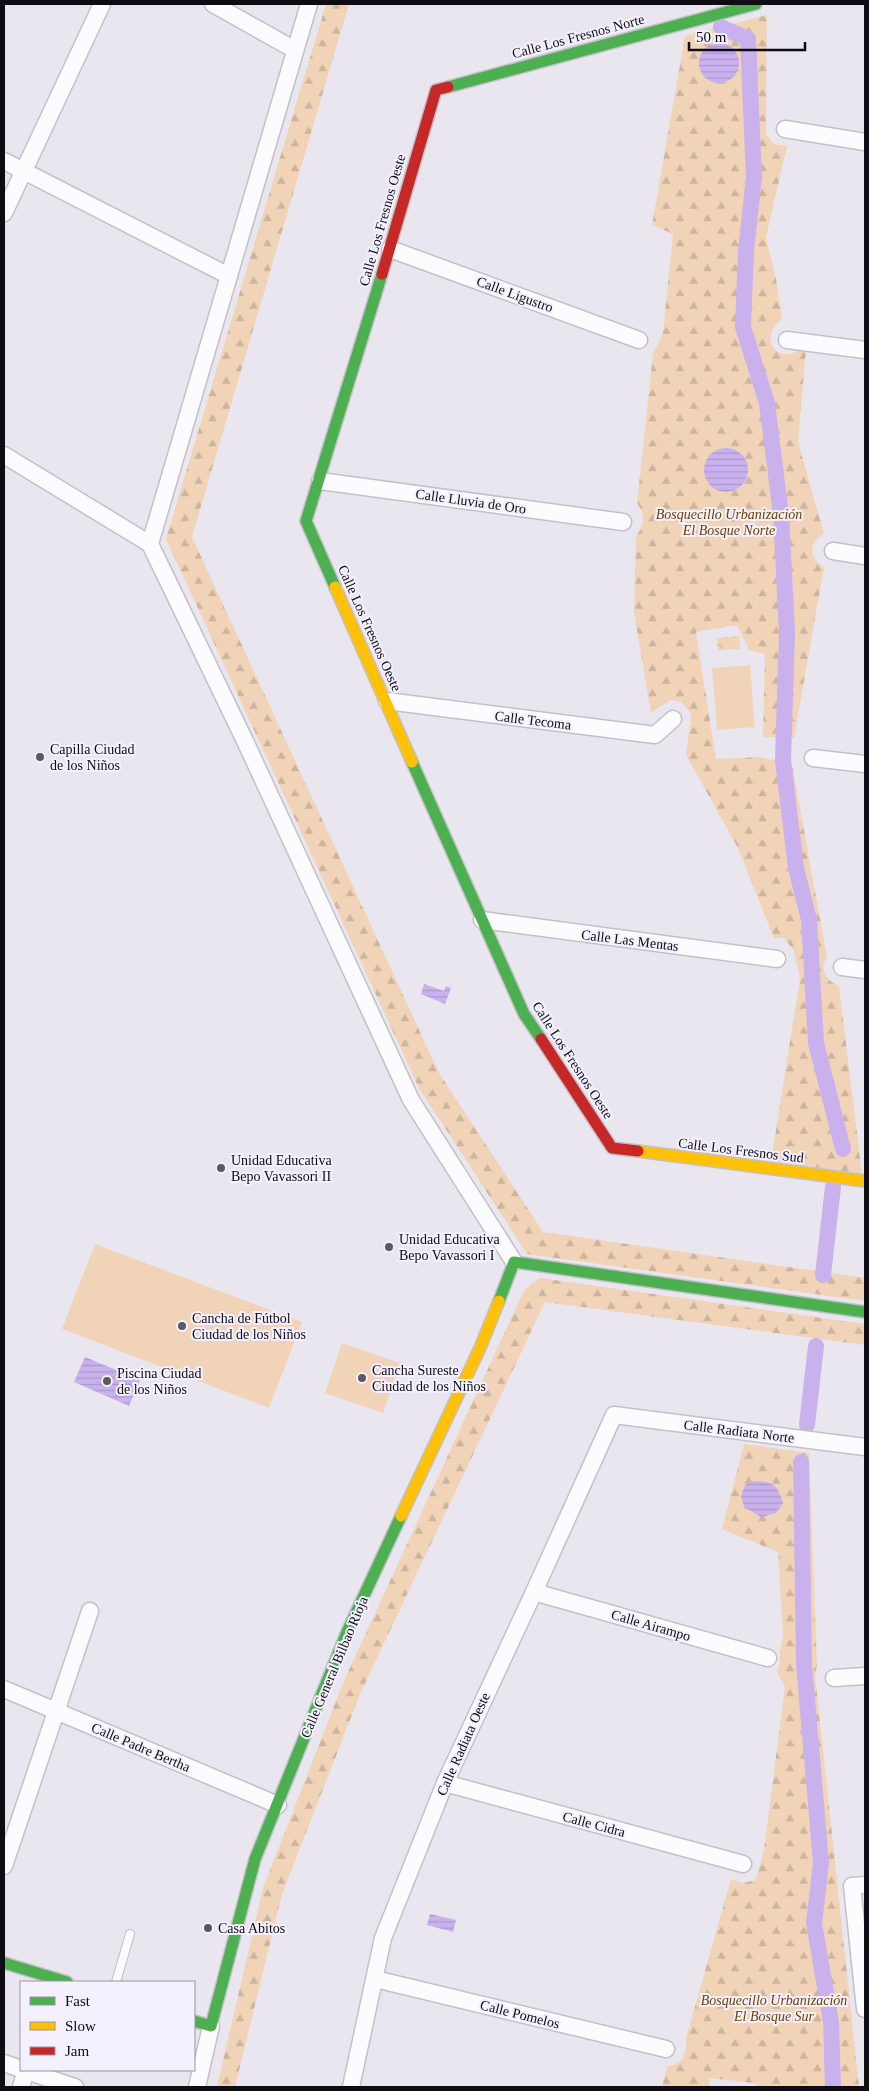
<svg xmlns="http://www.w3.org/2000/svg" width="869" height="2091" font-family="Georgia,serif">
  <defs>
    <pattern id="forest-firs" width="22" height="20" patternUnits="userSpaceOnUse" patternTransform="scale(1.25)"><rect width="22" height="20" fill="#f1d4b8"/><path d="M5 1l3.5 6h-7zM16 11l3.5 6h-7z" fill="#cdb59d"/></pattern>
    <pattern id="park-crowns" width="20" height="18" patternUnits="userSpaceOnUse" patternTransform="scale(1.25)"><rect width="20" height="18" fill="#f1d4b8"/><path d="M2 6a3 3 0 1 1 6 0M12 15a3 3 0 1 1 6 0" fill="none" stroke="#cdb59d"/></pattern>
    <pattern id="water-rules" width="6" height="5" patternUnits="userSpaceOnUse" patternTransform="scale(1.25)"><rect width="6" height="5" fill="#c9b1ee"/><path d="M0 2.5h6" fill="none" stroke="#ab97cb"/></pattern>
  </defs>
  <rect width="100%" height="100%" fill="#e9e6ef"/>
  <g fill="url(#forest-firs)">
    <path d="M326 4H349L192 537 439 1073 543 1232 865 1278V1301L527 1254 419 1088 166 539Z"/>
    <path d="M767 15 766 134 774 144 787 146 766 237 776 279 782 319C767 329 765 353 787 354 795 354 799 349 806 349L798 442 824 534C808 542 809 559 824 567L794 738 763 737 765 654 749 650 737 625 696 632 716 759 760 757 792 764 827 957C819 970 826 981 839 986L862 1174 771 1161 800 979 794 951 784 938H774L738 848 686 755 691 718 690 712 681 702 674 700 667 702 651 713 634 613 636 536C645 525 645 514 637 503L653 354 663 333 673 234 652 225 685 36Z"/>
    <path d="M540 1278 865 1324V1345L545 1302 361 1692 282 1894 235 2087H217L263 1888 343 1683 520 1299 526 1288Z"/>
    <path d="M744 1444 809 1453 817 1665 815 1675 859 2087H760L754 2083 709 2078 710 2087H662L667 2066C684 2065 687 2053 686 2038L731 1879 743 1883 756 1880 764 1849 785 1687 777 1672 780 1662V1650L783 1634 778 1552 722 1529Z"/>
  </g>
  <path fill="url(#park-crowns)" d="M739 636 740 649 718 650 717 638Z"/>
  <g fill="#f1d4b8">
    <path d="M750 665 755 727 717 730 712 668Z"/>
    <path d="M95 1244 302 1322 269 1408 62 1329Z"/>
    <path d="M342 1343 400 1363 383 1413 325 1393Z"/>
  </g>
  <g fill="url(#water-rules)">
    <circle cx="719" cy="63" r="20"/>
    <circle cx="726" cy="470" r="22"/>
    <path d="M424 984 444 991 446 986 451 988 445 1004 421 994Z"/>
    <path d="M85 1357 140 1380 129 1406 74 1382Z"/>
    <path d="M754 1481C773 1482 777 1484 783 1503L776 1513 761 1517 744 1507 741 1496 745 1485Z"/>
    <path d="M430 1914 456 1920 453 1932 427 1925Z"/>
  </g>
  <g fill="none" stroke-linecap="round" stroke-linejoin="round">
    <g stroke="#c9b1ee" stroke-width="16">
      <path d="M721 27 748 39 754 177 746 251 743 327 767 403 781 515 787 632 783 760 796 868 809 920 816 1043 843 1149"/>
      <path d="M823 1275 833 1187"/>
      <path d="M807 1425 816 1346"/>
      <path d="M801 1462 804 1664 821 1863 814 1923 831 2022 833 2087"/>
    </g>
    <defs>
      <path id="lane" d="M116 1982 130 1934"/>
      <g id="street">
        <path d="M213 4 295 50"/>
        <path d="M785 129 865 142"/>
        <path d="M4 161 229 276"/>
        <path d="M4 213 102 4"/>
        <path d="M390 249 639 340"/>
        <path d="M787 340 865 350"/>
        <path d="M4 455 150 544 245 741 411 1100 514 1262"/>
        <path d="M320 481 623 522"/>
        <path d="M150 544 309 4"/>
        <path d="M833 551 865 556"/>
        <path d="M387 701 655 735 673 719"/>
        <path d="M813 758 865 764"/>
        <path d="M482 920 777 959"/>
        <path d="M842 967 865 970"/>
        <path d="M534 1592 768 1658"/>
        <path d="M834 1678 865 1676"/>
        <path d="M4 1689 278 1805"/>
        <path d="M445 1783 743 1864"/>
        <path d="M4 1866 90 1611"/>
        <path d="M865 1885 852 1886 865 2009"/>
        <path d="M375 1979 666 2049"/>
        <path d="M4 2063 21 2069"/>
        <path d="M23 2070 75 2087"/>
        <path d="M21 2087 26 2071"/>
        <path d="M197 2087 211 2026"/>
        <path d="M351 2087 383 1938 445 1783 534 1592 614 1415 865 1447"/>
      </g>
      <g id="fast">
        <path d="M448 87 756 4"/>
        <path d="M335 587 306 521 382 274"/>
        <path d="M412 762 524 1014 541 1039"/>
        <path d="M499 1301 514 1262 865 1312"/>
        <path d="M4 1963 67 1982"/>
        <path d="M194 2021 211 2026 255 1859 347 1632 401 1516"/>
      </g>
      <g id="slow">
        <path d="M335 587 412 762"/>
        <path d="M638 1151 865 1181"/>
        <path d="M401 1516 480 1348 499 1301"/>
      </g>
      <g id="jam">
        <path d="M382 274 436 90 448 87"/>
        <path d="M541 1039 612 1148 638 1151"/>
      </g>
    </defs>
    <use href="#lane" stroke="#c3c1c8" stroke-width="10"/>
    <use href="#street" stroke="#c3c1c8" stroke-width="19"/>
    <use href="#fast" stroke="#c3c1c8" stroke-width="14"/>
    <use href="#slow" stroke="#c3c1c8" stroke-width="14"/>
    <use href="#jam" stroke="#c3c1c8" stroke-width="14"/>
    <use href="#lane" stroke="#fcfbfd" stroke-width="8"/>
    <use href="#street" stroke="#fcfbfd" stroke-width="16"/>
    <use href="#fast" stroke="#4caf50" stroke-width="11"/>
    <use href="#slow" stroke="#ffc107" stroke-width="11"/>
    <use href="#jam" stroke="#c62828" stroke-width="11"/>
  </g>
  <g fill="#5b585f" stroke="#f4f0fd" stroke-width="2">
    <circle cx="40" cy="757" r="5"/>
    <circle cx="221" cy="1168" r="5"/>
    <circle cx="389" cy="1247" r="5"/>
    <circle cx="182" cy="1326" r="5"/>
    <circle cx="362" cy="1378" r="5"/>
    <circle cx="107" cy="1381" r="5"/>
    <circle cx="208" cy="1928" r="5"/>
  </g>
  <g text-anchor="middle" stroke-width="4" stroke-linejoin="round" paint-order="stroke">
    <g font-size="14" fill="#0e0c12" stroke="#f4f0fd">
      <text transform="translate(578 36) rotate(-15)" y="5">Calle Los Fresnos Norte</text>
      <text transform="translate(382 220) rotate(-74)" y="5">Calle Los Fresnos Oeste</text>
      <text transform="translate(515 294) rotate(20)" y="5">Calle Ligustro</text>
      <text transform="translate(471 501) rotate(8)" y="5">Calle Lluvia de Oro</text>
      <text transform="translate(370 628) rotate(66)" y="5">Calle Los Fresnos Oeste</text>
      <text transform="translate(533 720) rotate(7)" y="5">Calle Tecoma</text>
      <text transform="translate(630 940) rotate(7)" y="5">Calle Las Mentas</text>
      <text transform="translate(573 1060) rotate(57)" y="5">Calle Los Fresnos Oeste</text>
      <text transform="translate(741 1150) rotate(7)" y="5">Calle Los Fresnos Sud</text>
      <text transform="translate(739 1431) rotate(7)" y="5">Calle Radiata Norte</text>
      <text transform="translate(651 1625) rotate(16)" y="5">Calle Airampo</text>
      <text transform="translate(334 1667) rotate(-67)" y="5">Calle General Bilbao Rioja</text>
      <text transform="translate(463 1744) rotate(-66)" y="5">Calle Radiata Oeste</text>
      <text transform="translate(141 1747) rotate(23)" y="5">Calle Padre Bertha</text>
      <text transform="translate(594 1824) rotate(15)" y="5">Calle Cidra</text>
      <text transform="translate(520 2014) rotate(14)" y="5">Calle Pomelos</text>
    </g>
    <g font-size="14" font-style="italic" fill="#6b4200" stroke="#f4f0fd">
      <text x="729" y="519">Bosquecillo Urbanización<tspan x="729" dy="16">El Bosque Norte</tspan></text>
      <text x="774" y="2005">Bosquecillo Urbanización<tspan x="774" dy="16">El Bosque Sur</tspan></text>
    </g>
    <g font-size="14" fill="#0e0c12" stroke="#f4f0fd" text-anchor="start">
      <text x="50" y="754">Capilla Ciudad<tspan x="50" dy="16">de los Niños</tspan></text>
      <text x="231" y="1165">Unidad Educativa<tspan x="231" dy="16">Bepo Vavassori II</tspan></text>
      <text x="399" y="1244">Unidad Educativa<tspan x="399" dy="16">Bepo Vavassori I</tspan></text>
      <text x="192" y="1323">Cancha de Fútbol<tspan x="192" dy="16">Ciudad de los Niños</tspan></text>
      <text x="372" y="1375">Cancha Sureste<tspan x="372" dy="16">Ciudad de los Niños</tspan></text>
      <text x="117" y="1378">Piscina Ciudad<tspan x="117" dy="16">de los Niños</tspan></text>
      <text x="218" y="1933">Casa Abitos</text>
    </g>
  </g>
  <rect width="869" height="2091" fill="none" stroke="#0e0c12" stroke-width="10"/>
  <rect x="20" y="1981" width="175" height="90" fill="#f4f0fd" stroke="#98959f"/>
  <rect x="30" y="1997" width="25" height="8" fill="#4caf50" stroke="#98959f"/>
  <text x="65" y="2006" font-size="15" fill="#0e0c12">Fast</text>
  <rect x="30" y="2022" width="25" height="8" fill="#ffc107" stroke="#98959f"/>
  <text x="65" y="2031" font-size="15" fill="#0e0c12">Slow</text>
  <rect x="30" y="2047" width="25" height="8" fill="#c62828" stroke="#98959f"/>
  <text x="65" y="2056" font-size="15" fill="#0e0c12">Jam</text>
  <path d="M689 42v8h116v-8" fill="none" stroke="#0e0c12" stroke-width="2.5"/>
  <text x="696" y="42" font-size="15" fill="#0e0c12" stroke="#f4f0fd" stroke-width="4" paint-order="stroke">50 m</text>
</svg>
